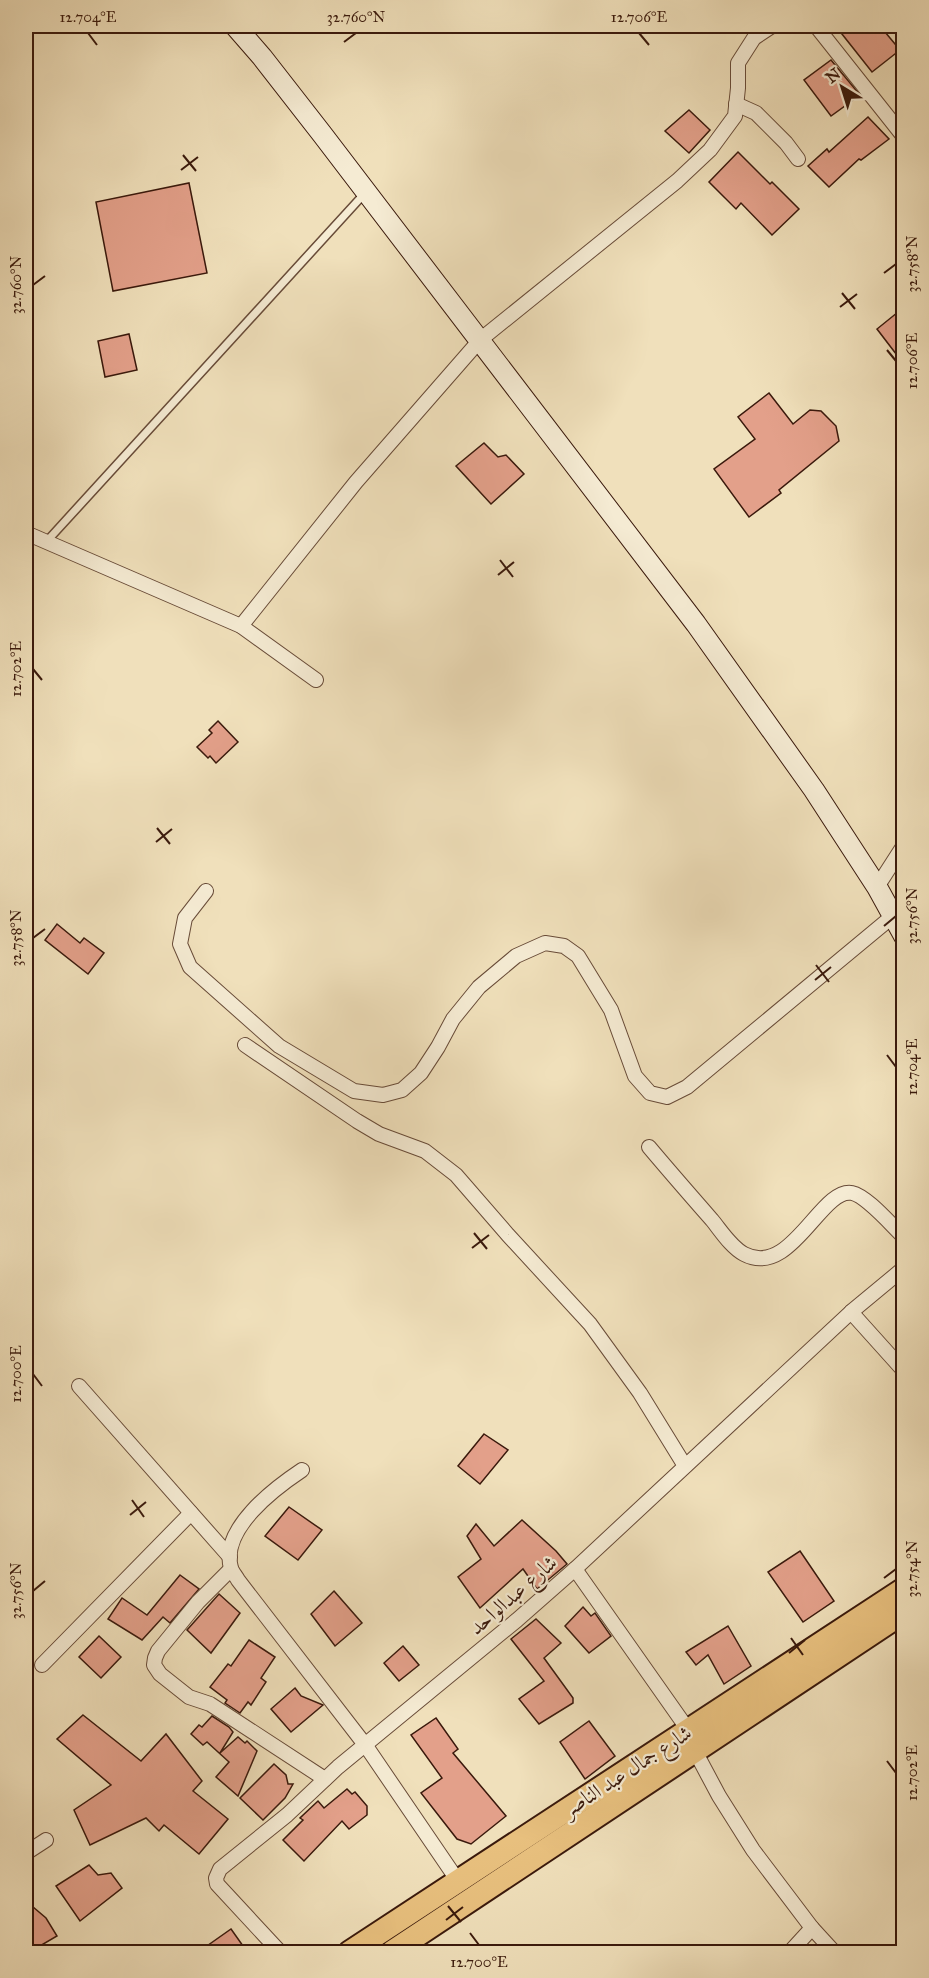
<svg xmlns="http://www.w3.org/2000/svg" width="929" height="1978" font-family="'IM FELL Great Primer',Amiri,serif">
  <rect width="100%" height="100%" fill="#f0e0bb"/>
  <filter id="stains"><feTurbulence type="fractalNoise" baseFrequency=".00333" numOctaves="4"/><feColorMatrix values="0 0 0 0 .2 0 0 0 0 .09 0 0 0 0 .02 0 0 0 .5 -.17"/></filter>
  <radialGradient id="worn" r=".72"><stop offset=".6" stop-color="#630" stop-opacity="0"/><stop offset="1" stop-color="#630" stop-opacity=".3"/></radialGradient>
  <g fill="#e3a08a" stroke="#3a190c" stroke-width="1.5">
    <path d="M852 26H880L900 50 872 72 842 34Z"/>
    <path d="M831 60 860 95 831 116 804 80Z"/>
    <path d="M689 110 710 130 689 153 665 131Z"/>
    <path d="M868 117 889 139 861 160 859 159 829 187 808 166 827 149 829 152Z"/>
    <path d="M738 152 770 184 772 182 799 209 772 235 741 203 736 209 709 182Z"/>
    <path d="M189 183 207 273 113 291 96 202Z"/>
    <path d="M903 308V363L877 329Z"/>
    <path d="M129 334 137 370 105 377 98 341Z"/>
    <path d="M769 393 793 424 810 410 821 411 836 426 839 441 779 490 781 493 749 517 714 469 755 439 738 417Z"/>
    <path d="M484 443 498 457 506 455 524 474 491 504 456 466Z"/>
    <path d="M218 721 238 742 216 763 210 756 208 758 197 747 212 733 209 730Z"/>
    <path d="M57 924 80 943 84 938 104 953 88 974 45 940Z"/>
    <path d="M484 1434 508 1450 480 1484 458 1466Z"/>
    <path d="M289 1507 322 1530 298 1560 265 1536Z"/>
    <path d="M522 1520 556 1551 567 1564 537 1589 523 1569 480 1608 458 1577 481 1559 467 1536 476 1524 494 1546Z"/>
    <path d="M800 1551 834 1601 803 1622 768 1572Z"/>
    <path d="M180 1575 199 1589 170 1623 163 1617 142 1640 108 1619 122 1598 147 1615Z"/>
    <path d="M334 1591 362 1623 335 1646 311 1614Z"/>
    <path d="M219 1594 240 1613 211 1653 187 1630Z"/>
    <path d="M583 1607 591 1616 595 1613 611 1636 589 1653 565 1626Z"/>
    <path d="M536 1619 561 1643 544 1658 573 1698V1703L539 1724 519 1699 544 1681 511 1639Z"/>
    <path d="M728 1626 751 1666 724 1684 708 1655 696 1665 686 1652Z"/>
    <path d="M99 1636 121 1657 101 1678 79 1657Z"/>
    <path d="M249 1640 275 1657 261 1678 266 1682 251 1705 248 1702 240 1713 225 1703 227 1700 210 1687 228 1664 231 1666Z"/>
    <path d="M403 1646 419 1665 399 1681 384 1663Z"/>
    <path d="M295 1688 301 1696 323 1705 291 1732 271 1709Z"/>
    <path d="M83 1715 141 1761 166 1734 202 1781 193 1791 228 1819 199 1854 164 1825 159 1831 146 1818 90 1845 74 1810 111 1785 57 1739Z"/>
    <path d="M212 1716 229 1727 233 1732 220 1753 238 1737 245 1743 247 1741 257 1751 238 1796 216 1777 229 1762 207 1742 203 1745 191 1734 199 1725 202 1727Z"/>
    <path d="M436 1718 458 1749 453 1753 506 1816 471 1844 457 1839 421 1793 442 1778 411 1735Z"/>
    <path d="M589 1721 615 1756 585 1779 560 1742Z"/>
    <path d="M274 1764 286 1775 288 1784H293L285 1798 263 1820 240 1798Z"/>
    <path d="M347 1789 352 1794 355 1792 367 1806V1815L349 1829 342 1821 304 1861 283 1840 303 1820 300 1818 318 1801 324 1808Z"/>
    <path d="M89 1865 98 1875 111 1873 122 1888 80 1921 56 1886Z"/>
    <path d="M26 1901 46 1918 57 1936 28 1953H26Z"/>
    <path d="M231 1929 248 1953H197Z"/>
  </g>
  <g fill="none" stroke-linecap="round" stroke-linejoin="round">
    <defs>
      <path id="lane" d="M47 541 365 193"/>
      <g id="street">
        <path d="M816 26 904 137"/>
        <path d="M736 104 756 113 786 143 798 159"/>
        <path d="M26 533 241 626 316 680"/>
        <path d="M904 536V548"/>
        <path d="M241 626 356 482 480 340 677 181 710 150 735 116 738 88V63L754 38 772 26"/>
        <path d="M877 887 904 845"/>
        <path d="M206 891 185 918 180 944 190 967 279 1046 354 1091 383 1095 402 1090 421 1073 438 1047 453 1019 479 987 516 956 545 943 564 946 578 956 611 1010 635 1076 650 1093 667 1097 687 1087 893 916"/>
        <path d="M245 1045 357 1121 379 1134 425 1151 456 1175 508 1235 590 1324 640 1393 685 1466"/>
        <path d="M649 1147C670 1172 691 1196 712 1220 721 1231 731 1247 744 1254 791 1279 821 1187 852 1193 867 1196 892 1226 904 1237"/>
        <path d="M851 1312 904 1371"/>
        <path d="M79 1386 230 1557"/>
        <path d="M302 1470C275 1488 220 1529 231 1568 232 1572 236 1576 238 1580L366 1746 458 1881"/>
        <path d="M231 1569 198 1602 158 1651 155 1658 154 1665 160 1674 189 1697 210 1704 325 1779"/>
        <path d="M575 1569 689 1731"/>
        <path d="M42 1665 191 1513"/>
        <path d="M695 1751 719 1796 753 1850 812 1928"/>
        <path d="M26 1853 46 1840"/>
        <path d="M280 1952 217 1884 216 1878 220 1869 287 1815 338 1767 517 1620 575 1569 851 1312 904 1268"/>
        <path d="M790 1952 812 1928 834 1952"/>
      </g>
      <path id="secondary" d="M235 26 262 57 322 134 696 624 814 790 877 887 904 936"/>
      <g id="primary">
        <path d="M350 1952 904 1589"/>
        <path d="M392 1952 904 1612"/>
      </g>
    </defs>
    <use href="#lane" stroke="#684b38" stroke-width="10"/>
    <use href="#street" stroke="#684b38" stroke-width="16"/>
    <use href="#secondary" stroke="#3a190c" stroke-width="22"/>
    <use href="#primary" stroke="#3a190c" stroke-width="26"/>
    <use href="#lane" stroke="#f5ebd3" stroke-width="7"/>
    <use href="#street" stroke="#f5ebd3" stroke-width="14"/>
    <use href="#secondary" stroke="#f5ebd3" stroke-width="20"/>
    <use href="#primary" stroke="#e8c07e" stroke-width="22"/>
  </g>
  <path fill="none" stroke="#3a190c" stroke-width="2" d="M88 33 97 45M639 33 649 45M344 42 356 33M183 155 196 171M181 170 198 157M884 273 896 264M33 285 45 276M842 293 855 309M840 307 857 294M887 350 896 361M500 560 513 577M498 575 514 562M33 669 42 680M157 828 170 844M156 842 172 829M884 926 896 916M33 938 45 929M816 965 829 982M815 980 831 967M887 1055 896 1067M474 1233 487 1249M472 1248 489 1235M33 1374 42 1386M132 1500 144 1517M130 1515 146 1502M884 1578 896 1569M33 1591 45 1581M791 1638 803 1655M789 1653 805 1640M887 1761 896 1773M448 1906 461 1922M446 1920 463 1907M470 1933 479 1945"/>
  <g text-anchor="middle" stroke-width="4.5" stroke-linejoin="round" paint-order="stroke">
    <g font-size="21" fill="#3a190c" stroke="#f5ebd3">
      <text transform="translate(513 1595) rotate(-41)" y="7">شارع عبدالواحد</text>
      <text transform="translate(627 1771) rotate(-33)" y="7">شارع جمال عبد الناصر</text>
    </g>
  </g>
  <rect width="929" height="1978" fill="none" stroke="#f0e0bb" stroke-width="66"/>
  <g transform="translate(842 87) rotate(322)" stroke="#f5ebd3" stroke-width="4.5" paint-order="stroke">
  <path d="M0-4.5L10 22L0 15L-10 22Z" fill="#3a190c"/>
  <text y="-9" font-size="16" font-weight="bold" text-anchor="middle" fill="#3a190c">N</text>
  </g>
  <rect x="33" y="33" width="863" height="1912" fill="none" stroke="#3a190c" stroke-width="2"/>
  <g font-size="15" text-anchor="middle" fill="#3a190c">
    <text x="88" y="22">12.704°E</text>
    <text x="356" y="22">32.760°N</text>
    <text x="639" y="22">12.706°E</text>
    <text transform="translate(912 264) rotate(-90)" y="5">32.758°N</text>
    <text transform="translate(16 285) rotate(-90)" y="5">32.760°N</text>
    <text transform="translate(912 361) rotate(-90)" y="5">12.706°E</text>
    <text transform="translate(16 669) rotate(-90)" y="5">12.702°E</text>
    <text transform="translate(912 916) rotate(-90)" y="5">32.756°N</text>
    <text transform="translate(16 938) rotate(-90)" y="5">32.758°N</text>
    <text transform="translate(912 1067) rotate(-90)" y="5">12.704°E</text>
    <text transform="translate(16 1374) rotate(-90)" y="5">12.700°E</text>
    <text transform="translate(912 1569) rotate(-90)" y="5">32.754°N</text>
    <text transform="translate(16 1591) rotate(-90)" y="5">32.756°N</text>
    <text transform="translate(912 1773) rotate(-90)" y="5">12.702°E</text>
    <text x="479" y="1967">12.700°E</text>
  </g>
  <rect width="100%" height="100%" filter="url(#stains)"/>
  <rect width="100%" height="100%" fill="url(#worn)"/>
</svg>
